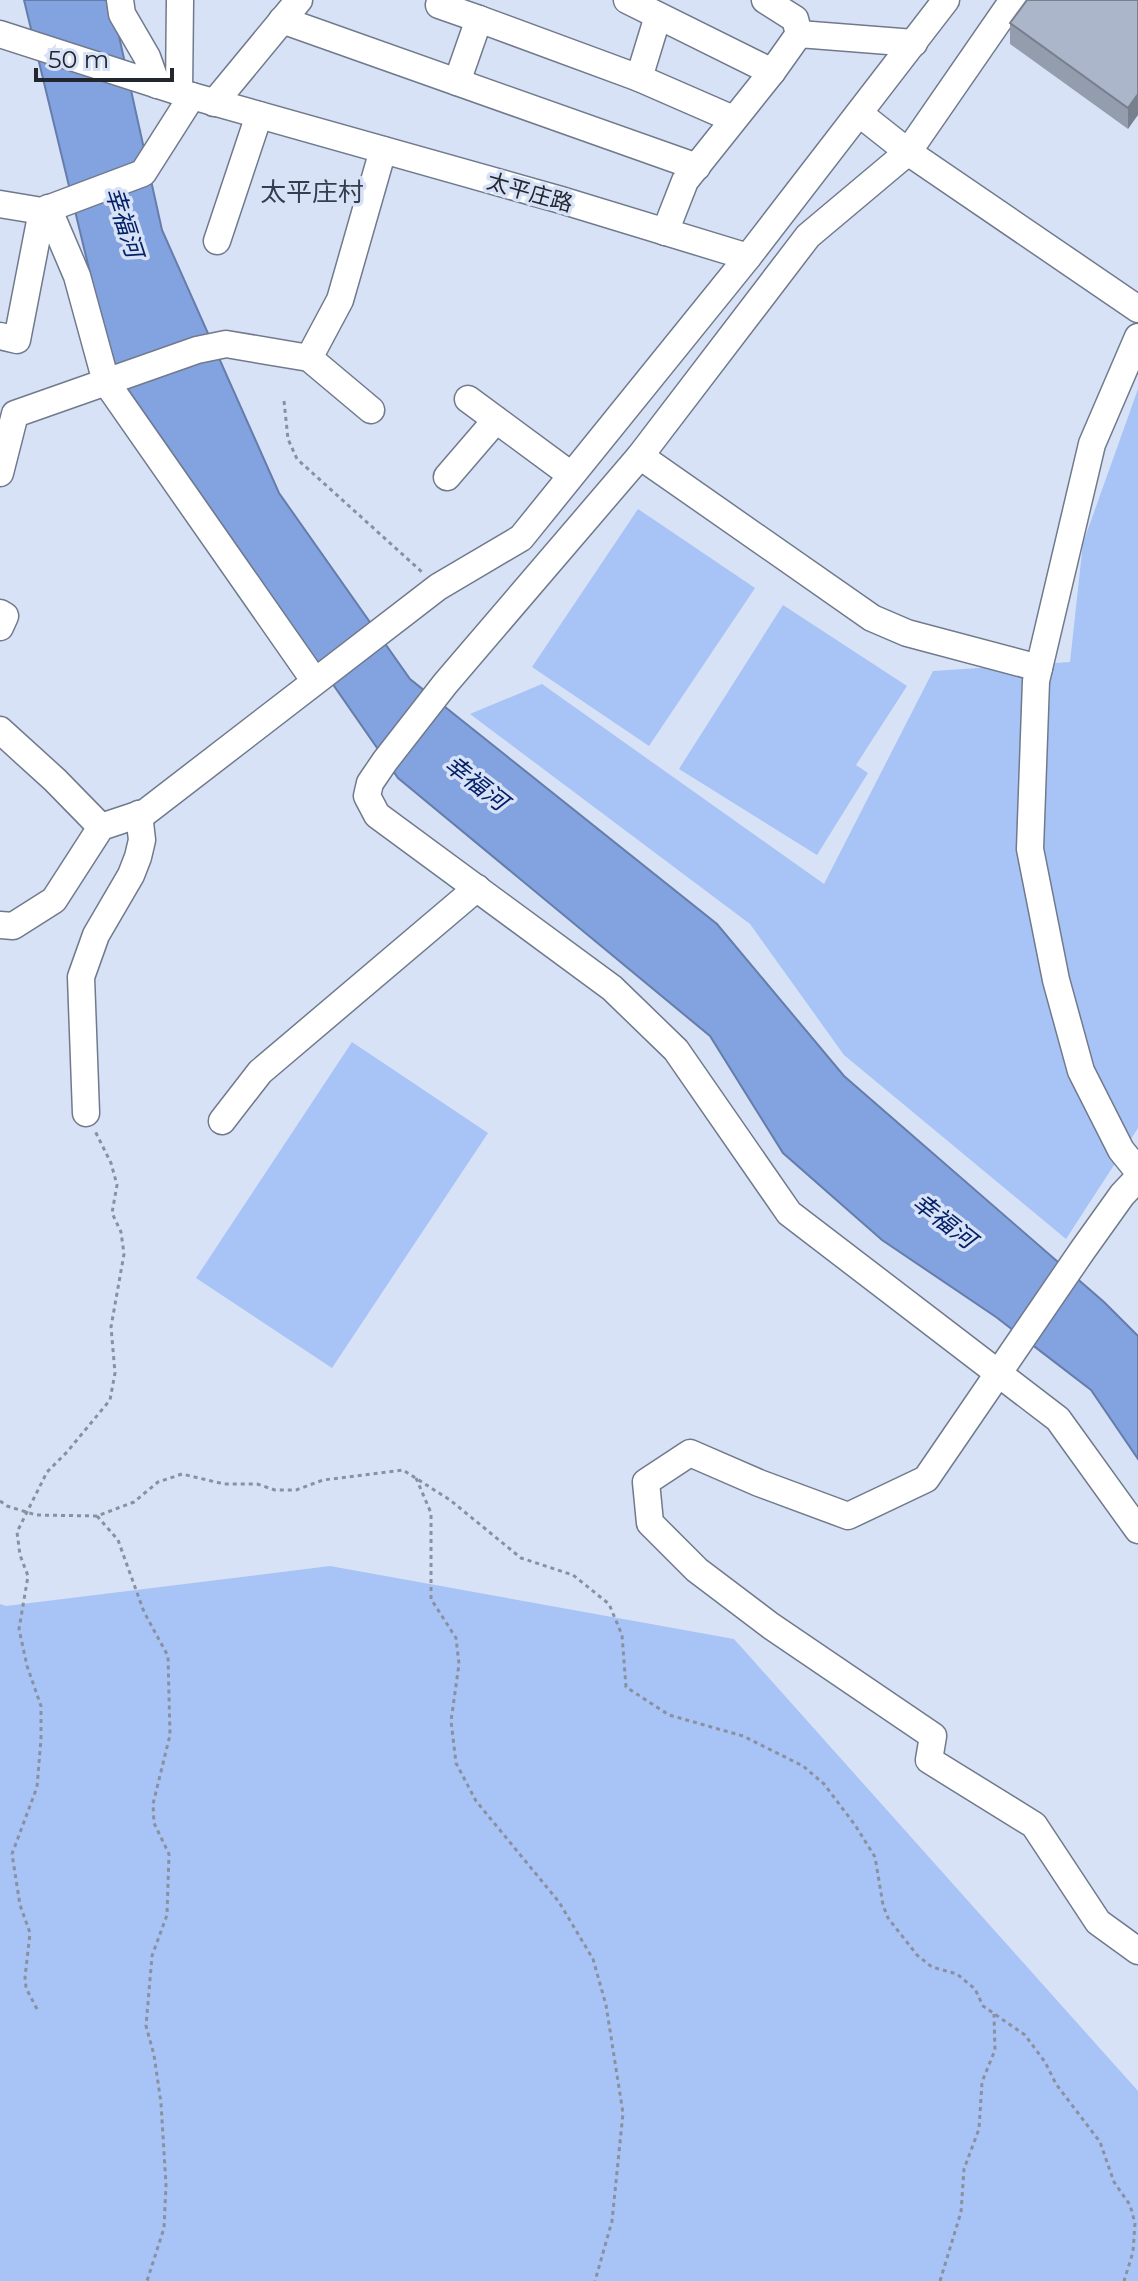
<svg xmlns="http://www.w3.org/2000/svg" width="1138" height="2281" font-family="Montserrat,'Noto Sans SC',sans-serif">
  <rect width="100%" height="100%" fill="#d7e2f7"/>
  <g fill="#a8c3f5">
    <path d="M1138 389V1128L1066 1239 844 1055 750 924 470 714 542 684 824 884 933 671 1070 662 1083 543Z"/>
    <path d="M638 509 755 588 649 746 532 667Z"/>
    <path d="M783 605 907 686 856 765 868 773 817 855 679 769Z"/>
    <path d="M352 1042 488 1133 332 1368 196 1278Z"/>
    <path d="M330 1566 734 1639 1138 2091V2281H0V1604L6 1606Z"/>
  </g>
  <path fill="#82a2e0" stroke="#657dab" stroke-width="2" d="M24 0H111L162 230 279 493 410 679 717 924 844 1076 1104 1302 1138 1336V1459L1091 1390 996 1317 882 1240 783 1153 710 1036 398 778 113 368Z"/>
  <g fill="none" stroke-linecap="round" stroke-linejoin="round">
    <defs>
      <g id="minor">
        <path d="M120 0 122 14 147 57 157 85"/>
        <path d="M627 0 772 72"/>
        <path d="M765 0 795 19 799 34"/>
        <path d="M1013 0 908 152 808 236 640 456 445 684 385 761 370 783 367 796 377 815 612 988 676 1050 789 1213 1058 1419 1138 1530"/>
        <path d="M439 5 479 19 457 82"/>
        <path d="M479 19 639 78 658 16"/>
        <path d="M282 20 697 167"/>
        <path d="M0 34 192 96 561 200 748 257 946 0"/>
        <path d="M639 78 733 119"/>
        <path d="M179 92 180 0"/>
        <path d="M214 103 299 0"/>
        <path d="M860 114 908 152 1138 309"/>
        <path d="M0 204 42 211"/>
        <path d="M48 208 77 276 106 382 314 680"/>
        <path d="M665 232 685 181 772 72 799 34 914 43"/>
        <path d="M217 241 259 115"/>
        <path d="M0 336 17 340 42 211 143 173 192 96"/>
        <path d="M1138 337 1092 444 1036 681 1030 849 1056 980 1081 1071 1121 1150 1138 1171"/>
        <path d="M309 358 340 300 383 150"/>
        <path d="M468 399 571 475"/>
        <path d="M640 456 872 618 907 633 1039 668"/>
        <path d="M0 473 15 414 197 350 226 344 309 358 371 410"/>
        <path d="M447 477 496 420"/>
        <path d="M0 613 5 616 0 627"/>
        <path d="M0 730 55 780 101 827"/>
        <path d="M0 925 13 926 54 900 101 827 146 812 438 587 521 538 748 257"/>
        <path d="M86 1113 81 977 96 935 131 875 138 857 142 840 139 814"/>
        <path d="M222 1121 260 1072 477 888"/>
        <path d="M1138 1178 1122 1195 1082 1251 926 1479 848 1516 759 1483 690 1453 646 1482 650 1523 697 1570 771 1626 933 1736 929 1760 1034 1825 1098 1922 1138 1951"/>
      </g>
    </defs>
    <use href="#minor" stroke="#707a8c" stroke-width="29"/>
    <g stroke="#8991a1" stroke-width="3" stroke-dasharray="4 4" stroke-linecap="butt">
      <path d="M284 401 288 439 297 459 422 572"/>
      <path d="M416 1478 431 1513V1599L456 1638 459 1664 451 1721 456 1763 476 1801 559 1902 593 1959 606 2005 623 2113 612 2221 595 2281"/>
      <path d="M0 1501 7 1506 36 1515 97 1516 134 1502 158 1482 182 1474 224 1484H257L275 1490H296L323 1480 403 1470 450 1500 521 1558 573 1575 609 1604 622 1635 626 1687 669 1715 743 1736 803 1766 824 1784 855 1825 875 1857 883 1905 888 1918 917 1955 932 1967 957 1974 975 1989 983 2006 1025 2035 1045 2062 1056 2084 1100 2142 1114 2182 1130 2205 1135 2223 1133 2252 1124 2281"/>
      <path d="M97 1516 118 1540 144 1612 168 1656 170 1735 153 1804 154 1823 169 1854 167 1915 152 1956 146 2026 154 2055 161 2103 166 2185 164 2228 147 2281"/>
      <path d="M37 2009 26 1988 25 1977 30 1933 20 1905 12 1854 37 1787 41 1739V1706L27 1666 19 1629 28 1576 20 1555 17 1532 47 1472 67 1452 110 1400 115 1373 111 1327 124 1254 121 1232 112 1213 117 1185 111 1163 95 1131"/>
      <path d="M940 2281 961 2212 964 2169 979 2129 982 2082 995 2050 994 2014"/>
    </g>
    <use href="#minor" stroke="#fff" stroke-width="26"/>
  </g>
  <path fill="#939dae" d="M1138 0 1128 129 1010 44V23Z"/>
  <path fill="#787f8d" d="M1138 94V115L1128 129V108Z"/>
  <path fill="#abb6ca" stroke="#787f8d" stroke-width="2" d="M1027 0H1138V94L1128 108 1010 23Z"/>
  <g text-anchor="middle" stroke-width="7" stroke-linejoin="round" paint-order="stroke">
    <g font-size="22" fill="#22262e" stroke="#d7e2f7">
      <text transform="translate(530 192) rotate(16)" y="8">太平庄路</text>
    </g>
    <g font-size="24" font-style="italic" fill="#042067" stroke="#d7e2f7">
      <text transform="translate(124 222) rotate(72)" y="8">幸福河</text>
      <text transform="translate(476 783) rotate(38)" y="8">幸福河</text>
      <text transform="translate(944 1221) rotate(38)" y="8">幸福河</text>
    </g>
    <g font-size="26" fill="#353d4e" stroke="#d7e2f7">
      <text x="312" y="201">太平庄村</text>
    </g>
  </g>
  <path d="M36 68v12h136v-12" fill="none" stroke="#22262e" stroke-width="4"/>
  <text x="48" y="68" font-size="24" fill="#22262e" stroke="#d7e2f7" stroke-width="6" paint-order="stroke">50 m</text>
</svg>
